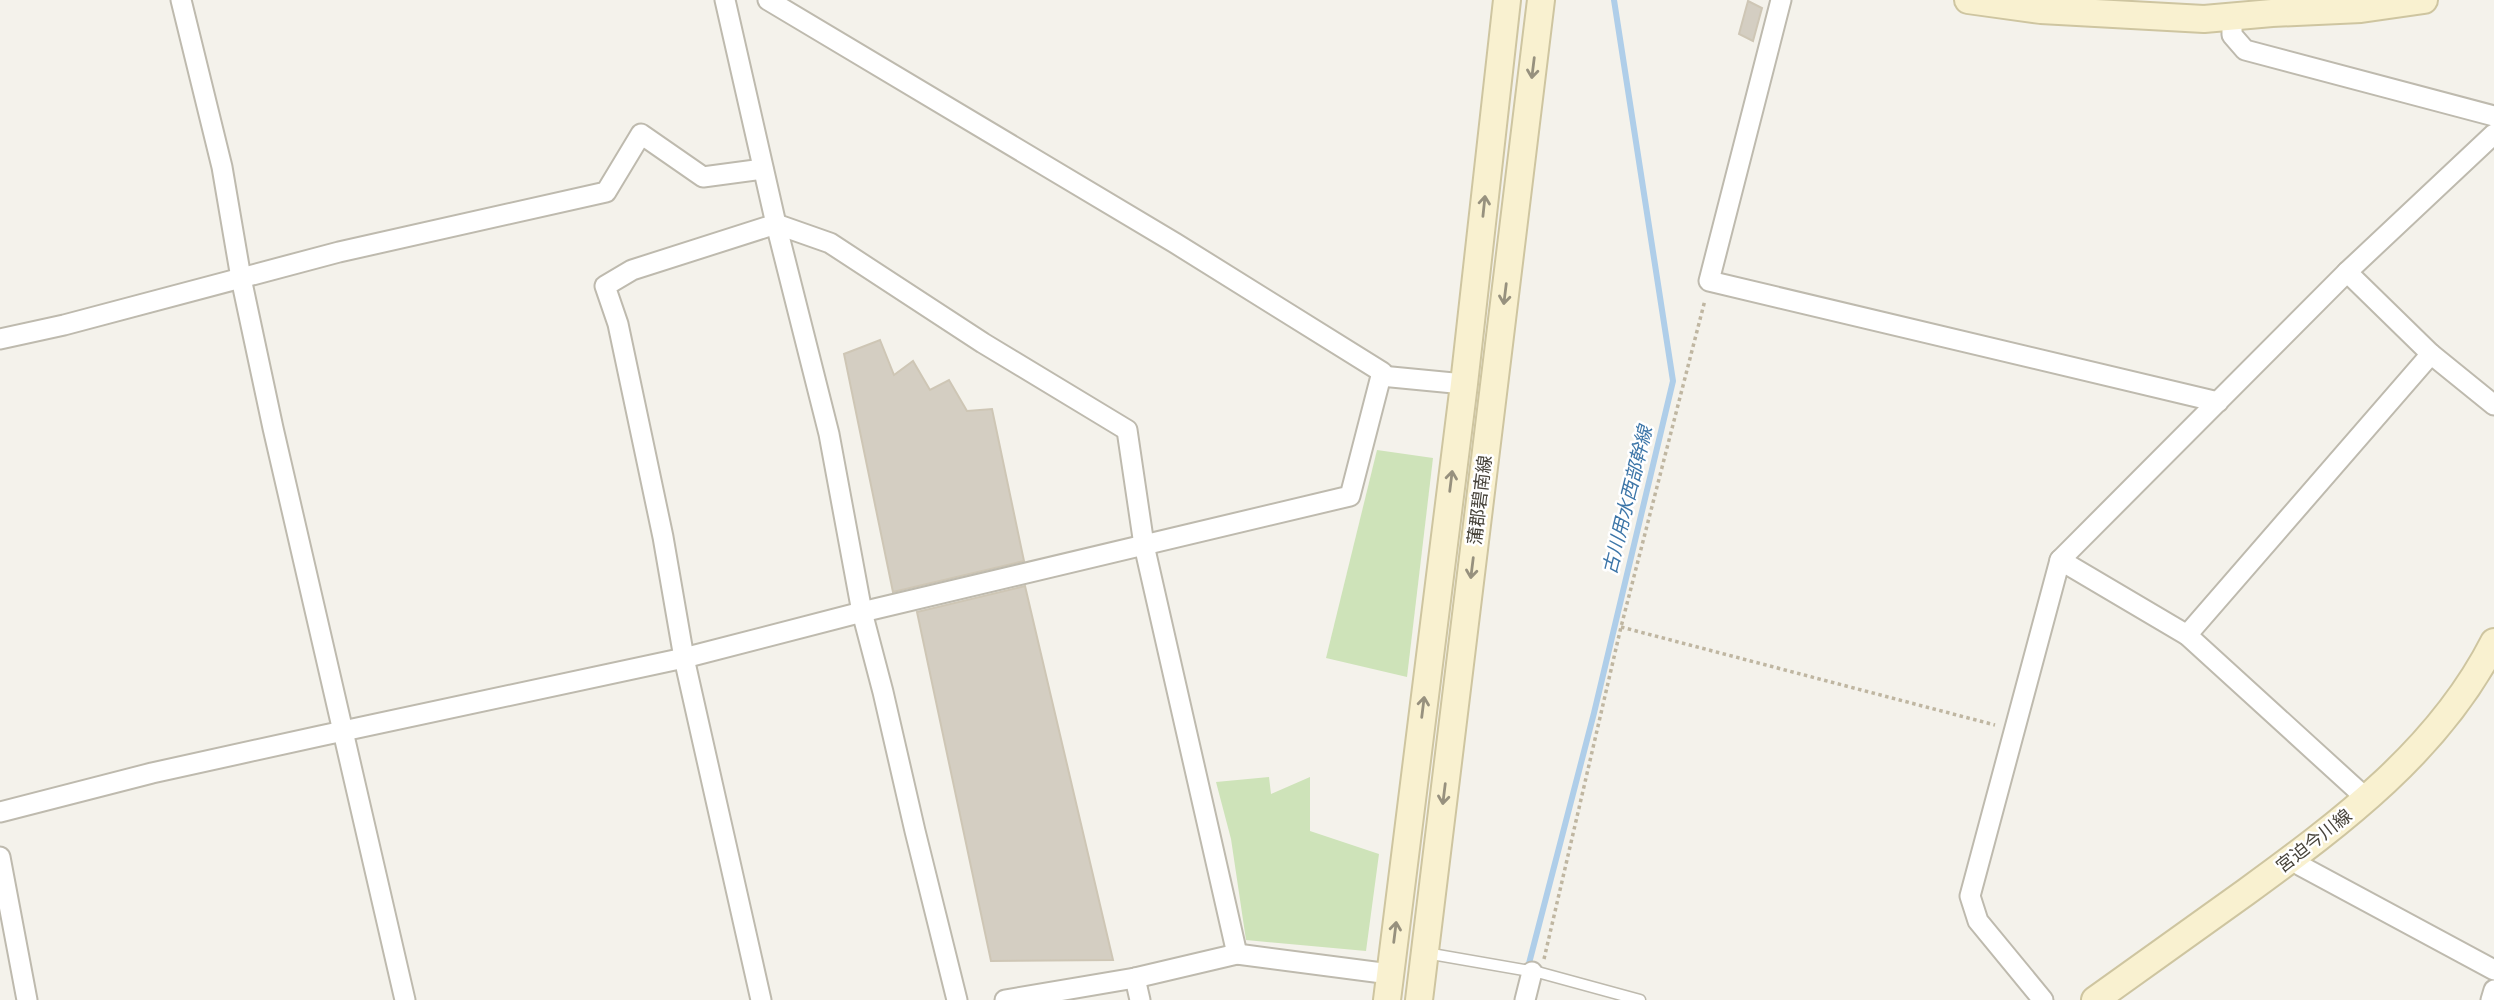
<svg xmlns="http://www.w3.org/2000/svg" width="2494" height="1000" font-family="Figtree,'Noto Sans JP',sans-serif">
  <rect width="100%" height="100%" fill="#f4f2eb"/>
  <g fill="#cee3b9">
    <path d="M1377 450 1433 458 1407 677 1326 658Z"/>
    <path d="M1269 777 1271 794 1310 777V831L1379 854 1366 951 1246 940 1231 839 1216 782Z"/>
  </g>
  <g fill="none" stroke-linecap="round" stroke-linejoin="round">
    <path stroke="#afcee9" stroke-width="6" d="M1527 971 1594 713 1673 381 1614 0"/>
  </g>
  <g fill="#d4cec2" stroke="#cec6b5" stroke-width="2">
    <path d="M1748 1 1762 8 1753 41 1739 34Z"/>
    <path d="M880 340 894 375 913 361 930 390 949 380 967 411 992 409 1024 561 893 592 844 354Z"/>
    <path d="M1025 586 1113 960 991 961 917 612Z"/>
  </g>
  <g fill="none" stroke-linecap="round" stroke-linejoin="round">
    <defs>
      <path id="lane" d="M1426 953 1541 973 1640 1000"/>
      <g id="street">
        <path d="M181 0 222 167 241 278 273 428 405 1000"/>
        <path d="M725 0 776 224 829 434 862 612 883 692 915 831 957 1000"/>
        <path d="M1781 0 1709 281 2218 402"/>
        <path d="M2232 17V35L2245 50 2494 116"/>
        <path d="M2347 272 2431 354 2494 405"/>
        <path d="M0 339 64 325 339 252 606 192 641 134 703 177 763 169"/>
        <path d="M1381 376 1464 384"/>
        <path d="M2060 560 2187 635 2367 799"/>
        <path d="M2187 635 2431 354"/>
        <path d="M0 812 152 773 320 736 684 658 862 612 1350 496 1382 372 1175 243 768 0"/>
        <path d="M0 857 27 1000"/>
        <path d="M2292 858 2301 866 2494 970"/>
        <path d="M1135 978 1140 1000"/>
        <path d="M761 1000 684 658 663 537 618 324 605 286 632 270 776 224 830 243 983 343 1127 430 1144 545 1237 954"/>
        <path d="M1005 1000 1135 978 1237 954 1390 974"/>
        <path d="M1525 1000 1532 972"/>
        <path d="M2043 1000 1978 921 1970 896 2060 560 2347 272 2494 134"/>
        <path d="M2491 1000 2494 990"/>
      </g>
      <g id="secondary">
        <path d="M1968 0 2041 10 2204 19 2272 13 2361 9 2424 0"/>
        <path d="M1387 1000 1464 384 1507 0"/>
        <path d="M1419 1000 1541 0"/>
        <path d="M2095 1000C2145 964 2196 928 2246 892 2342 822 2439 750 2494 642"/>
      </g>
    </defs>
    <use href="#lane" stroke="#bebaae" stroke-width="13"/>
    <use href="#street" stroke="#bebaae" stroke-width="23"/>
    <use href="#secondary" stroke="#cec5a0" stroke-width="30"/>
    <g stroke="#bfb6a1" stroke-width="3.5" stroke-dasharray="3.5 3.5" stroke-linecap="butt">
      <path d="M1621 627 1995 725"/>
      <path d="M1544 959 1621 627 1705 300"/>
    </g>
    <use href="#lane" stroke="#fff" stroke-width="10"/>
    <use href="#street" stroke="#fff" stroke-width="19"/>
    <use href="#secondary" stroke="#f9f1d0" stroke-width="26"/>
  </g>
  <defs><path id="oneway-shaft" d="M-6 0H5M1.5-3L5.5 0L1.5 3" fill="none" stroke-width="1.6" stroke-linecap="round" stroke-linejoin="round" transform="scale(1.75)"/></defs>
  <g stroke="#97917e">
    <use href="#oneway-shaft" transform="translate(1533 68) rotate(97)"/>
    <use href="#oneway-shaft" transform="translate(1484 206) rotate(-84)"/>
    <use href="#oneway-shaft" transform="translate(1505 294) rotate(97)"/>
    <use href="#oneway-shaft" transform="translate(1451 481) rotate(-83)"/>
    <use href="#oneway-shaft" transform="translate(1472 568) rotate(97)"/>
    <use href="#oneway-shaft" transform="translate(1423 707) rotate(-83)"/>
    <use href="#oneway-shaft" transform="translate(1444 794) rotate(97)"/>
    <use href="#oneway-shaft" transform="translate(1395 932) rotate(-83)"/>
  </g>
  <g text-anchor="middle" stroke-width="5" stroke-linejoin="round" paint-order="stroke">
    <g font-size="18" fill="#47433a" stroke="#fff">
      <text transform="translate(1480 500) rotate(-83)" y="6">蒲郡碧南線</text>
      <text transform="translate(2314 841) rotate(-38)" y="6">宮迫今川線</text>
    </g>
    <g font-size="19" font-style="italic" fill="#3d76a8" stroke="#fff">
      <text transform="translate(1627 500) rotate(-76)" y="7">古川用水西部幹線</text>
    </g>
  </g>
</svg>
